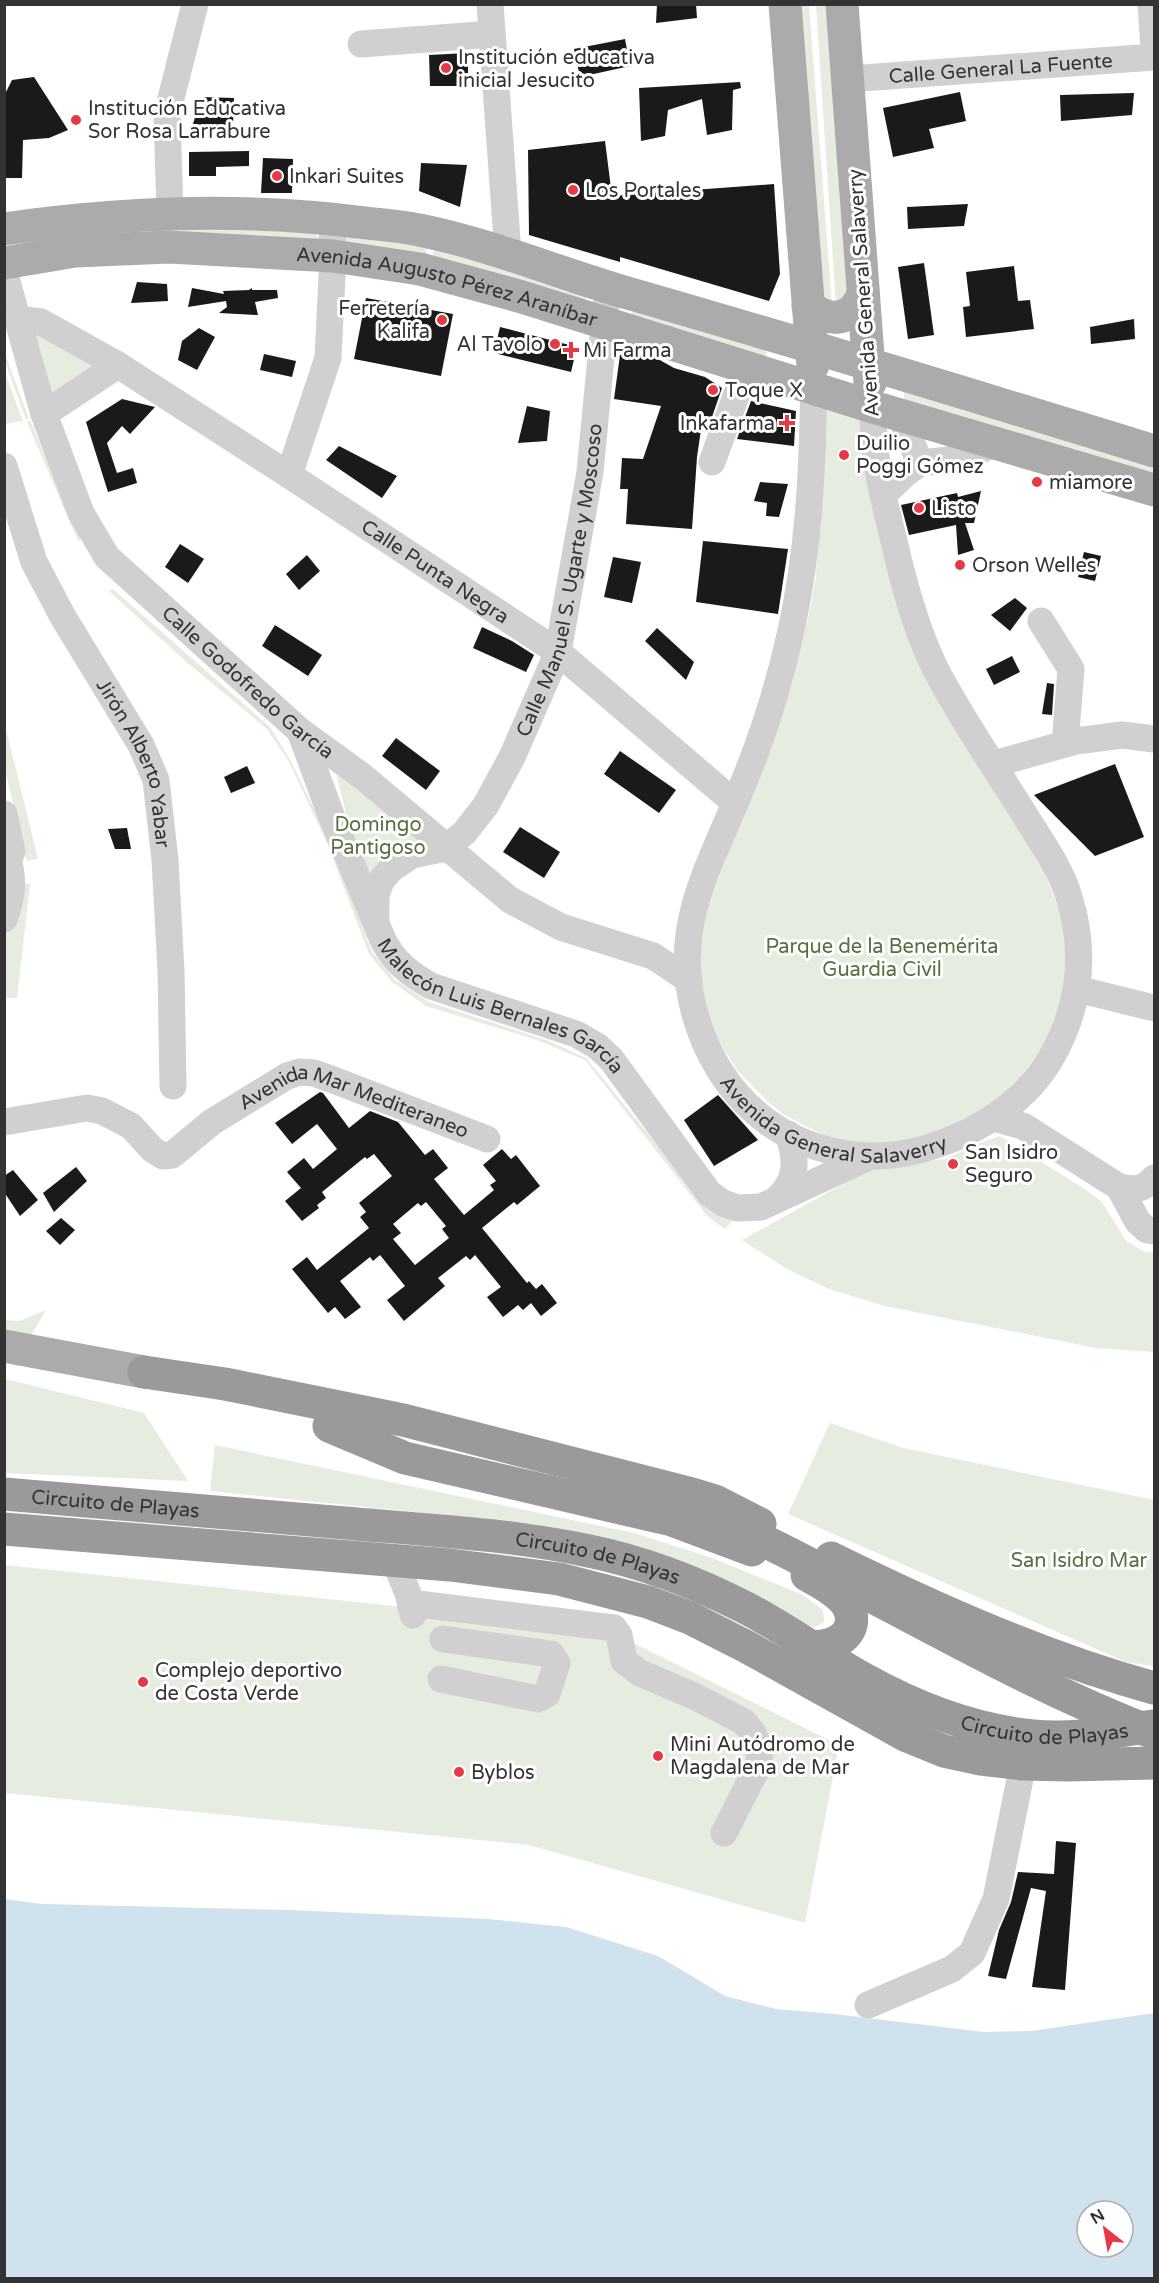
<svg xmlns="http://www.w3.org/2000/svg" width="1159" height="2283" font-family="'Varela Round',sans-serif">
  <rect width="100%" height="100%" fill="#fff"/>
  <g fill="#e6ecdf">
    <path d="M790 5H809L832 306 823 305Z"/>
    <path d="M816 5H828L855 288 836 306Z"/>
    <path d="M182 220 305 227 318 236 322 247 182 239Z"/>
    <path d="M349 229 427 244 425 263 346 251 345 240Z"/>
    <path d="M435 245 588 288 585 305 431 265Z"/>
    <path d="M635 306 767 346 766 360 631 316Z"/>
    <path d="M37 334 93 366 52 398 31 343Z"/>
    <path d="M4 351 29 419 26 420 5 362Z"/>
    <path d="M5 373 23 421 5 424Z"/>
    <path d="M911 389 1154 463V477L904 401V392Z"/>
    <path d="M824 409 860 411 878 525 1043 869 1061 915 1068 944 1067 989 1043 1047 1001 1102 915 1142 871 1143 850 1141 825 1136 783 1114 769 1103 738 1071 723 1048 715 1034 702 996 699 930 792 684 810 610 816 576Z"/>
    <path d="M30 420 81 539 78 541 27 422Z"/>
    <path d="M113 589 270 727 291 761 331 844 372 952 395 980 429 1002 549 1041 586 1058 709 1208 735 1218 725 1229 708 1217 585 1060 537 1040 426 1006 392 982 369 954 327 843 289 762 267 729 184 660 109 591Z"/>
    <path d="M4 721 38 859 27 861 5 770Z"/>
    <path d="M340 773 420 837 414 846 372 876 361 874 337 777Z"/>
    <path d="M19 882 30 884 17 998H5L4 926Z"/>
    <path d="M1000 1136 1083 1188 1102 1202 1126 1241 1145 1252 1154 1253V1352L1096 1348 885 1306 829 1289 787 1269 742 1240 874 1167 946 1159 977 1144Z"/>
    <path d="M46 1310 30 1337 5 1332V1320L19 1321Z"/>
    <path d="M5 1379 144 1413 188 1481 5 1473Z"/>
    <path d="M830 1423 903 1448 1154 1500V1666L1126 1662 788 1514Z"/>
    <path d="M215 1445 634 1533 712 1558 803 1595 823 1610 824 1622 815 1627 808 1625 636 1546 531 1524 210 1491Z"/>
    <path d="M5 1565 603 1628 839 1745 805 1923 529 1845 5 1793Z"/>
  </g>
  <path fill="#cfe2ee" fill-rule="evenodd" d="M5 1899 42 1904 290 1910 488 1919 566 1927 658 1956 725 1996 776 2009 834 2014 984 2032 1031 2031 1154 2013V2278H5ZM1087 2211H1123V2247H1087Z"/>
  <g fill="#1a1a1a" fill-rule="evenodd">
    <path d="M657 4H696L697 18 656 23Z"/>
    <path d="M625 39 630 66 580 77 574 49Z"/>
    <path d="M468 53V86H430L429 55Z"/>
    <path d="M34 77 68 130 49 138 23 140 22 178H4V96L12 80Z"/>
    <path d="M740 82 741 88 733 90 732 130 707 135 702 99 668 110 665 136 641 141 639 88Z"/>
    <path d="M960 92 966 121 929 129 934 148 893 157 883 108Z"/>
    <path d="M1134 93 1132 115 1061 121 1060 95Z"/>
    <path d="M201 97 234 98 233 127 193 124Z"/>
    <path d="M605 141 612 196 774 184 780 274 769 301 620 257V262L529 235 528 150Z"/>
    <path d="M249 151V166L216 167V176H189V152Z"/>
    <path d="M263 158 293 159 292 193H261Z"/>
    <path d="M421 163 467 165 460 207 419 191Z"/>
    <path d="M968 204 964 226 908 229 907 207Z"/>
    <path d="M924 263 934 335 908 339 898 267Z"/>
    <path d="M1014 266 1018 301 1030 300 1034 329 966 337 963 307 970 306 966 272Z"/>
    <path d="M137 282 167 284 168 301 131 303Z"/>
    <path d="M192 288 224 294 223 291 249 290 252 288V290H277L278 298 255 302 258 315 219 313 227 307 226 301 188 307Z"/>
    <path d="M366 298 453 314 441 376 354 359Z"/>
    <path d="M1134 319 1135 339 1091 344 1090 327Z"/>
    <path d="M500 327 577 347 571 372 494 353Z"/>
    <path d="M199 328 215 337 197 370 178 360 182 341Z"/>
    <path d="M264 354 296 361 292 377 260 370Z"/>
    <path d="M620 355H644L658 359 674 368 705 377 722 388 712 417 703 416 697 457 692 529 626 524 628 489H620L622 458 643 459 661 406 614 399Z"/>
    <path d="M122 399 155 407 130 434 122 426 107 443 117 473 133 468 137 483 108 492 86 422Z"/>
    <path d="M751 401 796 411 794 446 737 439Z"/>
    <path d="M527 406 550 411 547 441 518 443Z"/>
    <path d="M339 446 397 476 382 498 326 460Z"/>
    <path d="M760 482 788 484 779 517 766 516 767 503 754 501Z"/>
    <path d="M981 491 974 523H965L974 550 958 555 956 525 909 535 901 505 957 493 958 497Z"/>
    <path d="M703 541 788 549 778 614 696 602Z"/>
    <path d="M180 544 204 559 188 583 165 567Z"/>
    <path d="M1084 552 1101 556 1095 581 1078 577Z"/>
    <path d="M307 555 320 571 299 590 286 574Z"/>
    <path d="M613 557 641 562 632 603 604 597Z"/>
    <path d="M1015 598 1027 608 1010 631 991 615Z"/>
    <path d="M275 625 322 655 308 676 262 646Z"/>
    <path d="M482 627 512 641 534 655 526 672 473 648Z"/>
    <path d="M657 628 694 662 686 680 645 641Z"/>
    <path d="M1012 656 1020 672 994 685 986 669Z"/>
    <path d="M1047 683 1054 684 1052 715 1042 714Z"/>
    <path d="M396 738 440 771 426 790 382 756Z"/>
    <path d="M620 751 676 790 659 813 604 774Z"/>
    <path d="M1115 764 1144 837 1095 856 1034 795Z"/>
    <path d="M247 766 255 783 231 793 224 777Z"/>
    <path d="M520 827 560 852 544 878 503 852Z"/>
    <path d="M127 828 131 849H115L108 829Z"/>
    <path d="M320 1092 323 1093 349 1128 370 1111 398 1122 425 1155 433 1149 448 1168 434 1179 464 1215 494 1190 490 1185 496 1181 483 1165 502 1149 511 1159 516 1155 540 1186 517 1205 514 1202 482 1228 527 1283 529 1281 536 1289 542 1284 557 1303 541 1316 531 1303 523 1310 518 1305 503 1317 487 1297 501 1287 475 1255 470 1260 466 1256 438 1278 445 1286 404 1321 387 1300 405 1286 380 1255 373 1261 370 1257 340 1281 361 1307 345 1319 335 1307 328 1313 292 1269 307 1257 317 1270 369 1228 360 1217 366 1212 359 1203 392 1176 374 1154 367 1159 365 1157 322 1192 326 1198 317 1205 319 1208 302 1221 285 1201 301 1188 287 1172 304 1158 313 1169 337 1149 317 1124 292 1144 275 1123ZM426 1202 446 1226 442 1229 449 1238 415 1265 393 1239 401 1233 393 1224 418 1203 421 1206Z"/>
    <path d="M718 1095 758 1140 714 1166 684 1120Z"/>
    <path d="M76 1167 87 1181 54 1212 43 1193Z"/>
    <path d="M13 1170 38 1200 20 1216 4 1192V1176Z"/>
    <path d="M61 1218 75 1230 60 1245 46 1231Z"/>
    <path d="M1056 1841 1076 1843 1065 1990 1032 1987 1046 1891 1031 1888 1006 1979 988 1976 999 1930 1011 1902 1018 1872 1054 1874Z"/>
  </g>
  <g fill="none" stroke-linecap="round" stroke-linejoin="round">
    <g stroke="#d0d0d0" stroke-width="27">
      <path d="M490 4 508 254"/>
      <path d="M1151 4 1154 49"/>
      <path d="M361 44 492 34"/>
      <path id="s1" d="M848 79 1154 57"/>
      <path d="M170 214 167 114 195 4"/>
      <path id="s2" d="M4 271 44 414 81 513 107 557 300 731 362 776 510 900 561 927 653 956 689 980"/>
      <path id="s3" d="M18 319 41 322 118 365 289 475 558 652 735 803"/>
      <path id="s4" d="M814 387C813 408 813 430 812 451 810 511 804 572 791 631 778 690 759 748 735 803 719 842 699 881 691 922 677 993 705 1072 761 1117 803 1151 864 1164 916 1151 974 1136 1030 1102 1057 1047 1081 999 1085 948 1069 897 1062 872 1045 847 1031 825 1000 774 964 724 936 670 916 630 904 585 894 541 883 498 872 452 873 407"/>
      <path d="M44 414 118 365"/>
      <path d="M712 462 747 366"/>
      <path d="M931 462 965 458 995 443"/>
      <path id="s5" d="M4 466 34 562 63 617 141 745 156 780 165 860 171 971 173 1086"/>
      <path d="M289 475 328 358 333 256 332 218"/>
      <path d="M883 495 906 473 920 463 900 415"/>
      <path d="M1041 621 1071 669 1065 744"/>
      <path id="s6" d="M300 731 331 815 383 940C394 962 410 974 431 986L576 1034 597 1046 611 1059 709 1193 723 1203 737 1208 761 1207 871 1156"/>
      <path d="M994 764 1076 741 1122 735 1154 739"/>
      <path d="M4 814 12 852 4 855"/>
      <path id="s7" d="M376 918V895L381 881 391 869 412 855 446 848 465 832 486 805 512 757 558 652 590 472 606 305"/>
      <path d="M4 919C13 896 14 878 7 855"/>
      <path d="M1077 989 1154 1008"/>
      <path d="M993 1118 1023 1126 1119 1187 1138 1222 1147 1230 1154 1231"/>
      <path id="s8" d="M4 1122 87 1108 102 1111 131 1126 153 1150 163 1156 172 1155 212 1122 287 1076 300 1072 314 1073 336 1081 487 1139"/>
      <path d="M1119 1187C1136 1190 1141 1191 1154 1178"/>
      <path d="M777 1199C798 1180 797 1159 788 1134"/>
      <path d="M395 1561 409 1596 413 1615"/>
      <path d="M410 1603 614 1628 619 1635 624 1661 640 1673 694 1696 744 1722 753 1733 760 1751 758 1766 724 1833"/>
      <path d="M441 1679 538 1699 547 1694 557 1663 551 1654 443 1639"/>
      <path d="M868 2005 952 1969 972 1953 996 1899 1023 1764"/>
    </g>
    <g stroke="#ababab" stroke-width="33">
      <path d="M785 4 813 365"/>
      <path d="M842 4 870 383"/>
      <path d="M4 229C124 212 246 207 366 223 384 225 402 226 419 230 489 244 556 272 624 292 802 343 978 397 1154 451"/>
      <path id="s9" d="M4 263 75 251 169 247 333 256 420 269 522 297 873 407 1154 490"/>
      <path d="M808 306C830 323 852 322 863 294"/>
      <path d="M4 1346 144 1372"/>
    </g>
    <g stroke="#9a9a9a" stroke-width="33">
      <path d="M144 1372 225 1384 403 1420 692 1494 715 1501 760 1524"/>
      <path d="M329 1426 405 1458 672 1520 752 1550"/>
      <path id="s10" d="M4 1494C118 1504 231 1513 345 1523 426 1530 509 1534 589 1551 643 1562 697 1583 746 1608 787 1629 824 1657 864 1679 916 1708 973 1730 1033 1736 1073 1740 1113 1732 1152 1726"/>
      <path d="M4 1529 450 1565 559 1579 648 1602 690 1618 747 1647 907 1736 944 1751 981 1759 1023 1764 1068 1765 1154 1763"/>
      <path d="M831 1558C935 1609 1042 1657 1154 1688"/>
      <path d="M807 1575C820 1582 837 1591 846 1603 864 1629 836 1650 811 1646"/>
    </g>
    <path stroke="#9a9a9a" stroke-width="33" d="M717 1519C757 1536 796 1557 835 1577 940 1632 1044 1691 1154 1733"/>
  </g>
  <g fill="#e63946" stroke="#fff" stroke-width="2">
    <circle cx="446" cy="68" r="6"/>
    <circle cx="76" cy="120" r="6"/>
    <circle cx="277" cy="176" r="6"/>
    <circle cx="573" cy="190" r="6"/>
    <circle cx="442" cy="320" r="6"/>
    <circle cx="555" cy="344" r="6"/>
    <path d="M568 341h6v6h6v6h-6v6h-6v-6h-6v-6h6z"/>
    <circle cx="713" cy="390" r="6"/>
    <path d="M784 414h6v6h6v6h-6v6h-6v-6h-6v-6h6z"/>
    <circle cx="844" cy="455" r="6"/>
    <circle cx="1037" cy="482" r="6"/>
    <circle cx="919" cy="508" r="6"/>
    <circle cx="960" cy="565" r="6"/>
    <circle cx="953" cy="1164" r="6"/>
    <circle cx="143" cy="1682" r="6"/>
    <circle cx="658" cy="1756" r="6"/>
    <circle cx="459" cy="1772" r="6"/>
  </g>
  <g text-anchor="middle" stroke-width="6" stroke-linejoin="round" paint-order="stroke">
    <g font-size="20" fill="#333" stroke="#fff" text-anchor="start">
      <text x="458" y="64">Institución educativa<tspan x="458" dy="23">inicial Jesucito</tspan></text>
      <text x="88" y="115">Institución Educativa<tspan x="88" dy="23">Sor Rosa Larrabure</tspan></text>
      <text x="289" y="183">Inkari Suites</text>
      <text x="585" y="197">Los Portales</text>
      <text x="430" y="315" text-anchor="end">Ferretería<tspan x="430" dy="23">Kalifa</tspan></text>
      <text x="543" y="351" text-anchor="end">Al Tavolo</text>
      <text x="583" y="357">Mi Farma</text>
      <text x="725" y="397">Toque X</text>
      <text x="775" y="430" text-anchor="end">Inkafarma</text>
      <text x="856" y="450">Duilio<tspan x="856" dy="23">Poggi Gómez</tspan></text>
      <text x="1049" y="489">miamore</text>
      <text x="931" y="515">Listo</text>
      <text x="972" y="572">Orson Welles</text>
      <text x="965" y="1159">San Isidro<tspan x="965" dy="23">Seguro</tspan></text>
      <text x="155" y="1677">Complejo deportivo<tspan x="155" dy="23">de Costa Verde</tspan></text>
      <text x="670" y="1751">Mini Autódromo de<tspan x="670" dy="23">Magdalena de Mar</tspan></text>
      <text x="471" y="1779">Byblos</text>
    </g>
    <g font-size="20" fill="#333" stroke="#fff">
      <text dy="7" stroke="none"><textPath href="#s1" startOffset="153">Calle General La Fuente</textPath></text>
      <text dy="7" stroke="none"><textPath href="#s9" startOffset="448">Avenida Augusto Pérez Araníbar</textPath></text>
      <text transform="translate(863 293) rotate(-94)" y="7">Avenida General Salaverry</text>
      <text dy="7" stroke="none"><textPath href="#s3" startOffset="490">Calle Punta Negra</textPath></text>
      <text dy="7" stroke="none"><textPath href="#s7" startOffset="412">Calle Manuel S. Ugarte y Moscoso</textPath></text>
      <text dy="7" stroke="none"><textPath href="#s2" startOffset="494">Calle Godofredo García</textPath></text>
      <text dy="7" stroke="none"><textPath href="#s5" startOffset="328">Jirón Alberto Yabar</textPath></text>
      <text dy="7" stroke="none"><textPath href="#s6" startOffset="364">Malecón Luis Bernales García</textPath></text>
      <text dy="7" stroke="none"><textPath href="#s4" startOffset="842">Avenida General Salaverry</textPath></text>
      <text dy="7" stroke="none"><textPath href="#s8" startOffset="394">Avenida Mar Mediteraneo</textPath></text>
      <text dy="7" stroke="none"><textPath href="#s10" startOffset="112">Circuito de Playas</textPath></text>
      <text dy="7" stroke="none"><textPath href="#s10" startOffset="598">Circuito de Playas</textPath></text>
      <text dy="7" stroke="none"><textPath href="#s10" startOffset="1084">Circuito de Playas</textPath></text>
    </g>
    <g font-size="20" fill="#56703f" stroke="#fff">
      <text x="378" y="831">Domingo<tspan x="378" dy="23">Pantigoso</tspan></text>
      <text x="882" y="953">Parque de la Benemérita<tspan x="882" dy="23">Guardia Civil</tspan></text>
      <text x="1079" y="1567">San Isidro Mar</text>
    </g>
  </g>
  <rect width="1159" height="2283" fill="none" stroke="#333333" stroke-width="12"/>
  <g transform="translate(1105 2229) rotate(329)"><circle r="28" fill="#ffffff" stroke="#adadad" stroke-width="1.5"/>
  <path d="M0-4.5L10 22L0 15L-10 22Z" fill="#e63946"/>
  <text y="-9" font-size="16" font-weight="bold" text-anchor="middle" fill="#333333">N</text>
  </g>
</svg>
